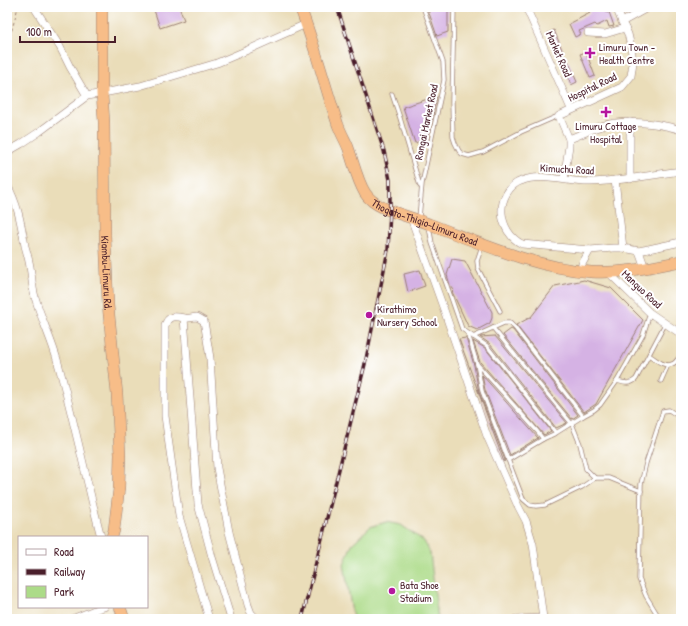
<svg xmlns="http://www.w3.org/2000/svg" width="688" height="626" font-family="'Patrick Hand',sans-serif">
  <rect width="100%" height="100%" fill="#fff"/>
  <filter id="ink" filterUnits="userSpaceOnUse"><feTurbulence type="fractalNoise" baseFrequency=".025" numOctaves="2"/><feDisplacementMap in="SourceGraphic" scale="8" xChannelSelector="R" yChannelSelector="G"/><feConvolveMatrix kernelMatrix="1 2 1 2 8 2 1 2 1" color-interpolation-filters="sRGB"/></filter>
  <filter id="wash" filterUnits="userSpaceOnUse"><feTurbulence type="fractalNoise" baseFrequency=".012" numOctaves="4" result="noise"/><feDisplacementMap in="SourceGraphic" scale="16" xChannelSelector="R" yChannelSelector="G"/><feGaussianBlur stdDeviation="0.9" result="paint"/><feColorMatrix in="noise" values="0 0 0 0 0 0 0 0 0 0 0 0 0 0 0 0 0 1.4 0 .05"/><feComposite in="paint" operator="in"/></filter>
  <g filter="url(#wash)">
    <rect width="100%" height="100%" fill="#eaddb9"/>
    <path fill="#acdb88" stroke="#7b7d5a" d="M386 522 401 525 424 541 430 553 438 619H353L344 564 352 544 370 527Z"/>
    <g id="blocks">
      <g fill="#d5b2e4">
        <path d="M153 7H179L184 20 160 28Z"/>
        <path d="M427 7H448V32L437 36Z"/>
        <path d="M587 7H604L607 13 609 12 614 26 609 27 607 21 597 26 595 24 579 31 581 34 575 37 569 24 590 13Z"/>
        <path d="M554 30 563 52 556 55 552 45H554L548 33Z"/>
        <path d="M586 52 595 76 590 78 580 54Z"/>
        <path d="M568 61 577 82 571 85 566 70 564 71 561 64Z"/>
        <path d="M437 96 427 141 415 143 403 107Z"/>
        <path d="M452 259 465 261 492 312V318L490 323 477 330 468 326 455 298 452 292 454 290 450 285 447 275Z"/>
        <path d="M420 270 425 286 408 292 404 274Z"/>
        <path d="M584 280 611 288 643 320 596 404 584 412 516 325 531 317 555 286Z"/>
        <path d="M511 329 513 330 578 415 572 419 503 335Z"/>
        <path d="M495 336 567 423 556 428 490 344 480 337Z"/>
        <path d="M466 338 474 365 479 392 505 460 504 462 459 339Z"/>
        <path d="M473 341 485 348 551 431 544 435 480 362Z"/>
        <path d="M482 375 538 438 510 455 485 390Z"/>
      </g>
    </g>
  </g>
  <g filter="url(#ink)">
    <use href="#blocks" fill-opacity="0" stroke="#9a7e72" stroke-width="1"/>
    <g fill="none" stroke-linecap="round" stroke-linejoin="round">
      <defs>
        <g id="service">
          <path d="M454 7 452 102 453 137 455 143 459 151 462 154 469 156 483 152 521 132 558 116"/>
          <path d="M392 94 400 118 420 186"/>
          <path d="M419 218 422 184 444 80 443 62 423 7"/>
          <path d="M429 227 432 243 462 329 487 346 556 433"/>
          <path d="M482 246 477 261 478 269 500 311"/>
          <path d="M493 328 572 424 580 444 586 469 595 478"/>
          <path d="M468 334 477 364 482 391 523 499 530 505 536 506 545 505 582 487 595 478H609L641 491"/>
          <path d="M473 337 504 323H510L515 328 583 416"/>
          <path d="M649 355C655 359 665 368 672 364 676 363 678 358 681 355"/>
          <path d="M477 364 537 431 543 439 556 433 583 416 594 410 600 405 617 381 643 335 650 313"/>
          <path d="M617 381C624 383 630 385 636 379L665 324"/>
          <path d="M661 381 668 365"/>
          <path d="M508 460 543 439"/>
          <path d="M660 619 646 596 639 579 641 484 646 463 663 411 669 410 681 418"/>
        </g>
        <g id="minor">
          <path d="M34 7 60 47 70 67 87 96"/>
          <path d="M526 7 571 109"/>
          <path d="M622 22 649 7"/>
          <path d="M588 33 605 34 625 28"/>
          <path d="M569 139C580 135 590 130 601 126 623 119 660 123 681 130"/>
          <path d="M7 152 21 144 39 132 87 96 140 86 217 63 250 49 306 24"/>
          <path d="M681 171C651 175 621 181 591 182 569 183 542 172 521 181 509 185 501 200 502 213 503 226 510 238 522 244L590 250 613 248H623L639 251 681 242"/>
          <path d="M564 179 569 146V139L559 116 622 87 631 76 633 62 631 47 628 34 622 22 616 7"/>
          <path d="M630 179V122"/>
          <path d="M615 180 623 248"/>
          <path d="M7 185C18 204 21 224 25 246 27 253 29 260 30 267 32 277 32 287 35 297 41 319 52 340 58 363 74 420 86 479 101 537"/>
          <path d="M411 218 443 307 487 436 517 504 526 521 533 544 543 618 516 619"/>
          <path d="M639 251 645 268"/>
          <path d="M581 271 582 264 590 250"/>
          <path d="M608 272 650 313 681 334"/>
          <path d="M184 318 198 504 212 557 231 619"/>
          <path d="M72 619 97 609 104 607"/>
          <path d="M209 619 179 516 165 416V326C168 315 174 316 184 318 188 319 193 317 197 317L204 321 210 358 217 468 229 532 248 605 251 613 257 619"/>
        </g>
        <g id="trunk">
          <path id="s1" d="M102 7V94L104 122 105 235 108 305 117 394 120 455 119 488 114 530 112 537"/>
          <path id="s2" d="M300 7C315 46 325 86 338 125 341 133 345 140 348 147 353 161 357 180 365 193 376 211 411 216 429 224 480 243 536 268 591 272 622 274 651 267 681 261"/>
          <path d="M120 607 124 619"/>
        </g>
      </defs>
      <use href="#service" stroke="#9a7e72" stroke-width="5"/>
      <use href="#minor" stroke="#9a7e72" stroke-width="8"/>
      <use href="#trunk" stroke="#9a7e72" stroke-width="12"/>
      <path stroke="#9a7e72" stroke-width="1" stroke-dasharray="3 3" stroke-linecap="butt" d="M7 48 18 7"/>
      <use href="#service" stroke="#fff" stroke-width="3.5"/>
      <use href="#minor" stroke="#fff" stroke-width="7"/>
      <use href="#trunk" stroke="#f7bd88" stroke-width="11"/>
      <defs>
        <path id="rail" d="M302 619 365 364 388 250 390 210V180L384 151 337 7"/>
      </defs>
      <use href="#rail" stroke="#4a1f2b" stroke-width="3.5"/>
      <use href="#rail" stroke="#fff" stroke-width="2" stroke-dasharray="6" stroke-linecap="butt"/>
    </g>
  </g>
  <g fill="#b5179e" stroke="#fff" stroke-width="1.5">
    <path d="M588 47h4v4h4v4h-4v4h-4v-4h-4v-4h4z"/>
    <path d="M604 106h4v4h4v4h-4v4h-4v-4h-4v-4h4z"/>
    <circle cx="369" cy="315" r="4"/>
    <circle cx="392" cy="591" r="4"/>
  </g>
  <g text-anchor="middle" stroke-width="4" stroke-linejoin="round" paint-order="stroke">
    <g font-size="11" fill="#4a1f2b" stroke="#fff" text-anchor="start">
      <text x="599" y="51">Limuru Town -<tspan x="599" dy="13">Health Centre</tspan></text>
      <text x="606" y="130" text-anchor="middle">Limuru Cottage<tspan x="606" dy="13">Hospital</tspan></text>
      <text x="377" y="313">Kirathimo<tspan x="377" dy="13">Nursery School</tspan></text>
      <text x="400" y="589">Bata Shoe<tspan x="400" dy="13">Stadium</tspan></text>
    </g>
    <g font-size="11" fill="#4a1f2b" stroke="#fff">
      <text transform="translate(559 54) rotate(66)" y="4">Market Road</text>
      <text transform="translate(592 87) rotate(-26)" y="4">Hospital Road</text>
      <text transform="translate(426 122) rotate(-78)" y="4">Rongai Market Road</text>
      <text transform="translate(567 169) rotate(3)" y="4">Kimuchu Road</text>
      <text dy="4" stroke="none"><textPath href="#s2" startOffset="265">Thogoto-Thigio-Limuru Road</textPath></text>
      <text dy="4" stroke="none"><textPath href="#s1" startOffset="266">Kiambu-Limuru Rd.</textPath></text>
      <text transform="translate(642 289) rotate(43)" y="4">Manguo Road</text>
    </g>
  </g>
  <rect width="688" height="626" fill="none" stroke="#fff" stroke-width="24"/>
  <rect x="18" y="536" width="130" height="72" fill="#ffffff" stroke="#b7a5aa"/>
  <rect x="26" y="549" width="20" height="6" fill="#ffffff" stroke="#b7a5aa"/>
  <text x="54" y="556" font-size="12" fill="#4a1f2b">Road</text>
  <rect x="26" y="569" width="20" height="6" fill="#4a1f2b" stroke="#b7a5aa"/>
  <text x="54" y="576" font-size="12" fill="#4a1f2b">Railway</text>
  <rect x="26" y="586" width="20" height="12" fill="#acdb88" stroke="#b7a5aa"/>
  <text x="54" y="596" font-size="12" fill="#4a1f2b">Park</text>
  <path d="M20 36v6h95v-6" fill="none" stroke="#4a1f2b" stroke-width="2"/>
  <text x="26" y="36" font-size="12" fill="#4a1f2b" stroke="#ffffff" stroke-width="3" paint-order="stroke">100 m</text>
</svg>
